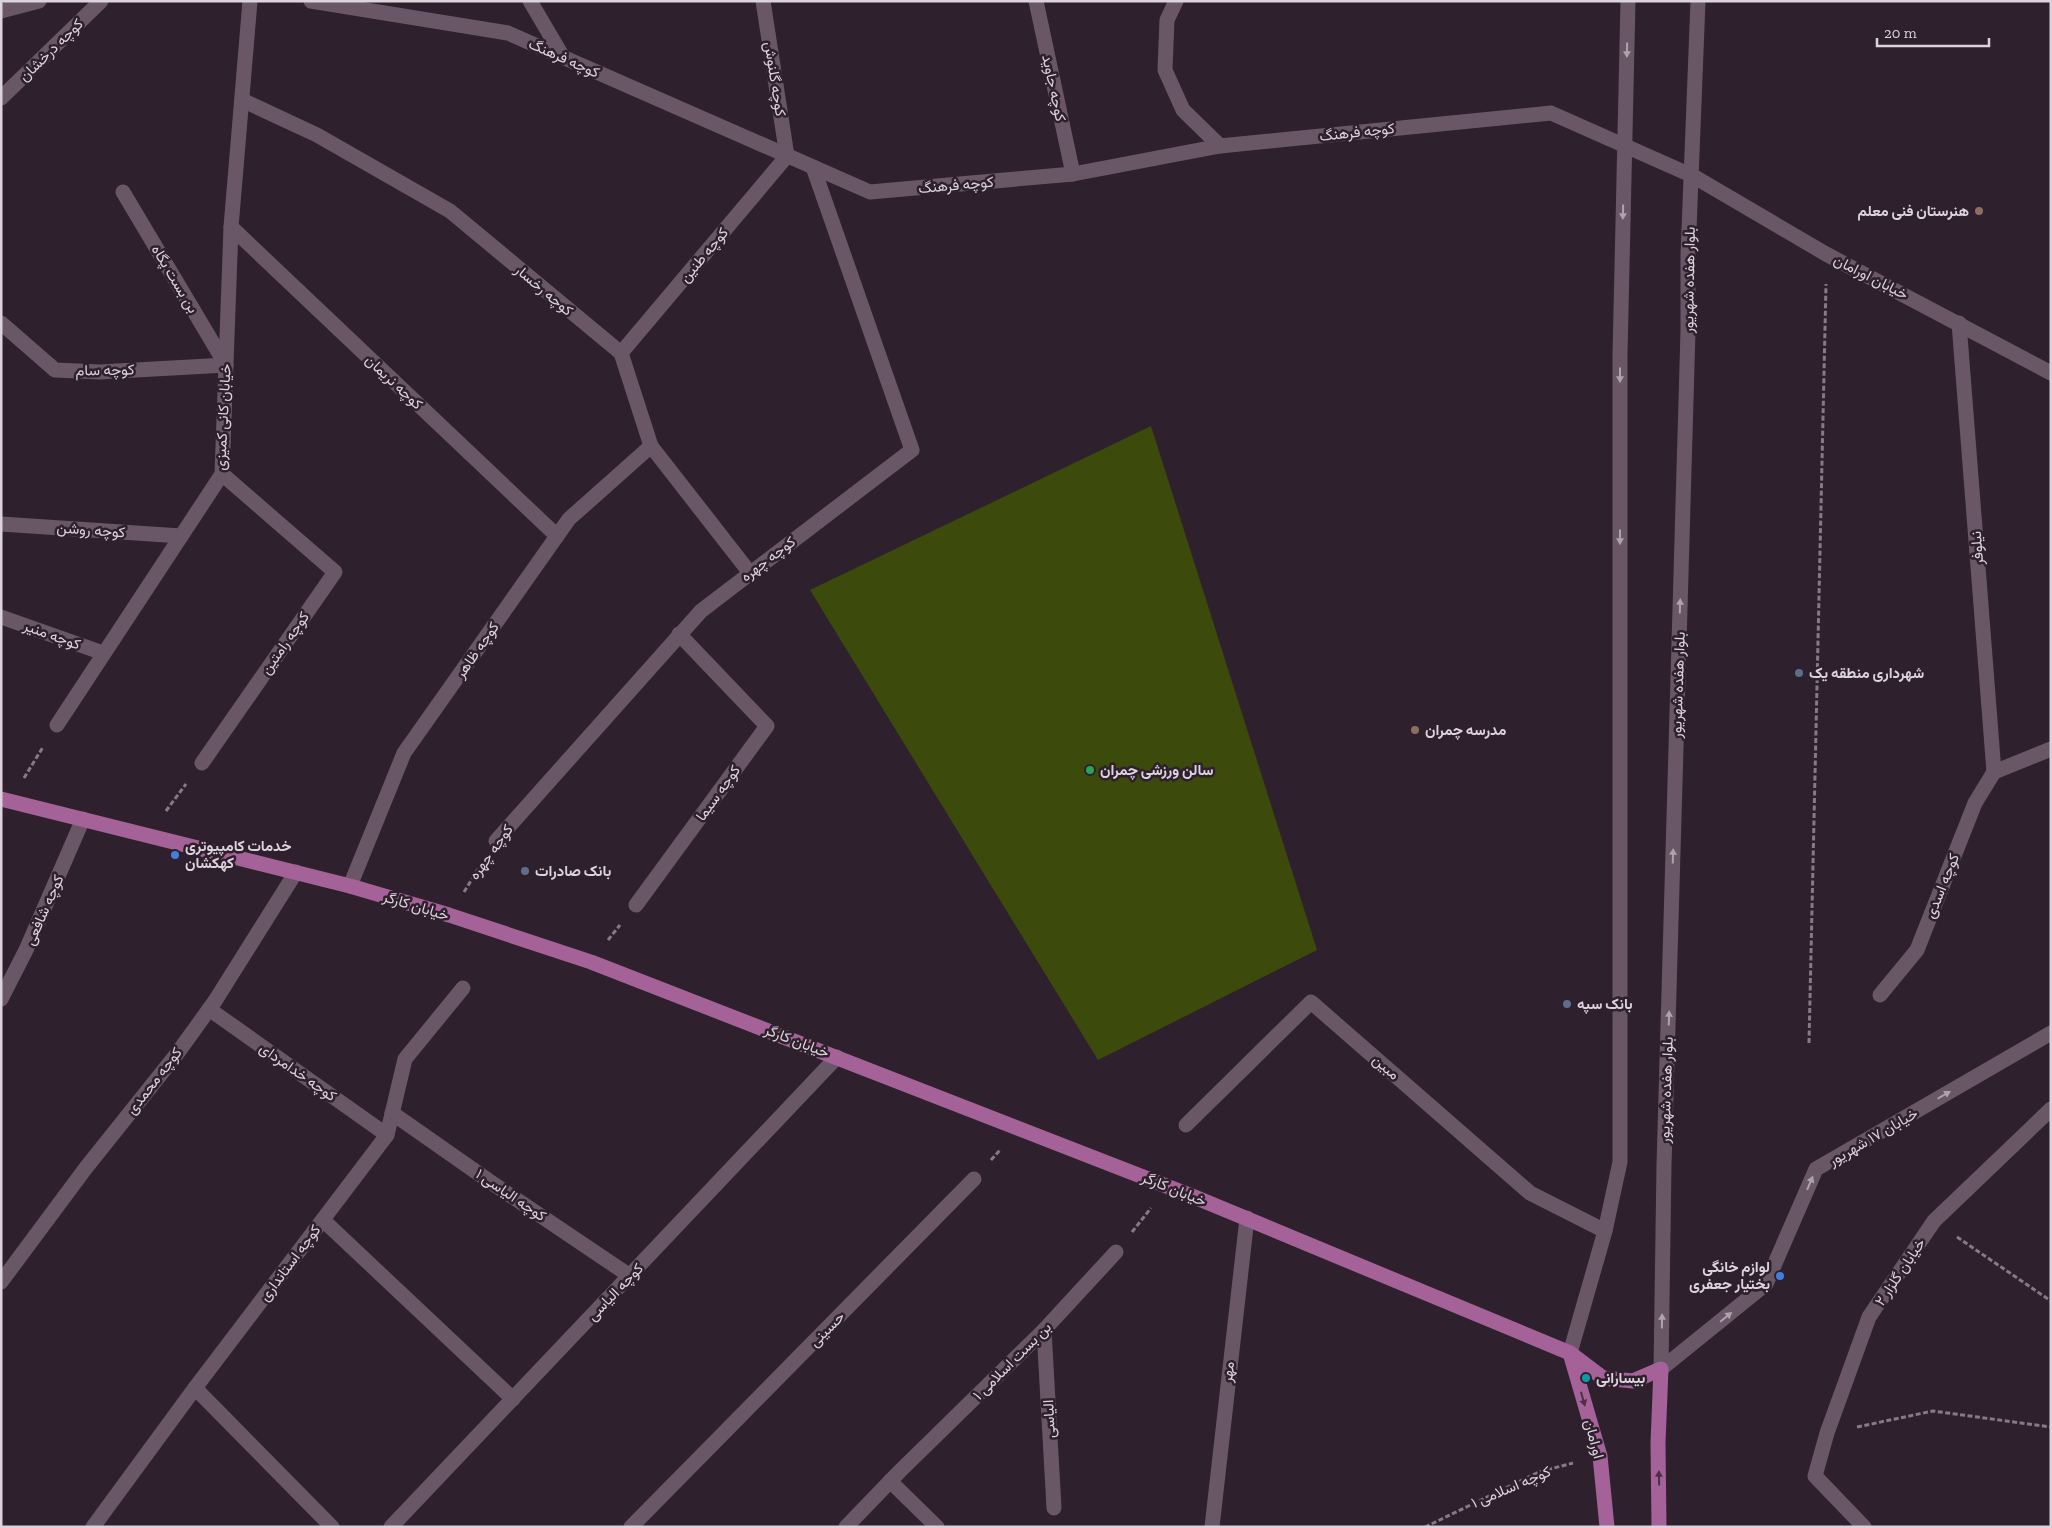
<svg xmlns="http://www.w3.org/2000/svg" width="2052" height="1528" font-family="'Zilla Slab',Vazirmatn,serif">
  <rect width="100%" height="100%" fill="#2f202e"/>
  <path fill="#3c4a0c" d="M1151 426 1317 950 1098 1060 810 590Z"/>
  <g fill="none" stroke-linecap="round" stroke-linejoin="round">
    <g stroke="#867a86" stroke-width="3" stroke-dasharray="5 2.5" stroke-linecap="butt">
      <path d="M24 778 43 747"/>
      <path d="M166 811 186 784"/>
      <path d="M464 892 482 863"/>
      <path d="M608 940 620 925"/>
      <path d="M1809 1043 1826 284"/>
      <path d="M991 1160 1000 1150"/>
      <path d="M1132 1232 1151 1208"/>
      <path d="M1957 1237 2051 1301"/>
      <path d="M1857 1427 1933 1411 2051 1427"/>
      <path d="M1425 1527 1539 1472 1573 1463"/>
    </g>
    <g stroke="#695768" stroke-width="15">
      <path d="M311 1 508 33 870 192 1073 174 1220 146 1551 113 1693 176 1826 254 2051 373"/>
      <path d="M530 1 563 57"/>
      <path d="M1036 1 1073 174"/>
      <path d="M1176 1 1167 20 1165 70 1183 110 1220 146"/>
      <path d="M1 11 39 1"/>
      <path d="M1 98 101 1"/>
      <path d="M242 100 317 135 450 211 621 353 651 446 750 573"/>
      <path d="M231 227 557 536"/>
      <path d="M1 323 55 370 100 372 226 365 123 192"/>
      <path d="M1959 323 1994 772"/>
      <path d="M621 353 787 156 763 1"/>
      <path d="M1 524 181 536"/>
      <path d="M1 617 103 653"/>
      <path d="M57 725 222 474 231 227 250 1"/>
      <path d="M202 763 335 572 222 474"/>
      <path d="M1994 772 2051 749"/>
      <path d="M496 841 701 611 912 450 813 167"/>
      <path d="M350 886 404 753 569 519 651 446"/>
      <path d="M636 905 767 726 679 634"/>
      <path d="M1880 995 1917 950 1975 803 1994 772"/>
      <path d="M1 999 26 950 83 819"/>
      <path d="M209 1009 387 1135"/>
      <path d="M392 1113 492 1183 630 1276"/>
      <path d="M1186 1125 1311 1002 1530 1193 1605 1231"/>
      <path d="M323 1220 513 1399"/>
      <path d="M1 1282 85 1169 176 1055 215 1001 296 872"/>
      <path d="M1044 1330 1054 1508"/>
      <path d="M1570 1353 1605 1231 1620 1162V355L1628 1"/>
      <path d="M1661 1369 1664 1165 1688 331V255L1698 1"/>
      <path d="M1661 1369 1766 1284 1816 1169 2051 1033"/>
      <path d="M195 1388 332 1527"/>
      <path d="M890 1481 937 1527"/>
      <path d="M93 1527 195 1388 387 1135 405 1059 463 988"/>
      <path d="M391 1527 837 1057"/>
      <path d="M631 1527 974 1179"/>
      <path d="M846 1527 900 1471 1044 1330 1116 1252"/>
      <path d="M1212 1527 1247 1218"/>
      <path d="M1864 1527 1815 1476 1827 1433 1869 1317 1934 1221 2051 1109"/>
    </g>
    <g stroke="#a46298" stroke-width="15">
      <path d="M1 799 350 886 449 915 591 962 1192 1196 1570 1353 1603 1378 1633 1381 1661 1369 1658 1443 1659 1527"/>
      <path d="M1570 1353 1600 1456 1607 1527"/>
    </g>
  </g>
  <defs><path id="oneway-solid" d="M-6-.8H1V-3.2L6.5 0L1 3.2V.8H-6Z" transform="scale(1.25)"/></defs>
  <g fill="#afa1ae">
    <use href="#oneway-solid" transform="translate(1627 50) rotate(91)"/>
    <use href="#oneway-solid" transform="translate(1623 212) rotate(91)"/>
    <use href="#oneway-solid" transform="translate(1620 375) rotate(90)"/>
    <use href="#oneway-solid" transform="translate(1620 537) rotate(90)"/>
    <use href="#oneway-solid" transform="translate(1680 606) rotate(-88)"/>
    <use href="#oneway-solid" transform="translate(1673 856) rotate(-88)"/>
    <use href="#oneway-solid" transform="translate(1669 1018) rotate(-88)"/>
    <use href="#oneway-solid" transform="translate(1944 1095) rotate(-30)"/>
    <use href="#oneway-solid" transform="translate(1810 1183) rotate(-67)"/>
    <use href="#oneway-solid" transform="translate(1726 1317) rotate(-39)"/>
    <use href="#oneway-solid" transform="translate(1662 1321) rotate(-89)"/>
  </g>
  <g fill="#4c3048">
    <use href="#oneway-solid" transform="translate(1583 1399) rotate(74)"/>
    <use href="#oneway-solid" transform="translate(1659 1478) rotate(-91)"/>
  </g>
  <g fill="#8d6e63" stroke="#2f202e" stroke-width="2">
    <circle cx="1979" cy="211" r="5"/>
    <circle cx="1415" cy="730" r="5"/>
  </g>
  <g fill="#5c6f8a" stroke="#2f202e" stroke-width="2">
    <circle cx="1799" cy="673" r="5"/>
    <circle cx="525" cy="871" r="5"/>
    <circle cx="1567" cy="1004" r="5"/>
  </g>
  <circle fill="#2e9e5b" stroke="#2f202e" stroke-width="2" cx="1090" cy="770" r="5"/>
  <g fill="#3f7fe0" stroke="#2f202e" stroke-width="2">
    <circle cx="175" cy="855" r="5"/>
    <circle cx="1780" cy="1276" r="5"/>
  </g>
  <circle fill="#0f9aa8" stroke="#2f202e" stroke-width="2" cx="1586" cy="1378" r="5"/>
  <g text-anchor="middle" stroke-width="5" stroke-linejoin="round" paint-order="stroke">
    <g font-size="15" fill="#ddd3dd" stroke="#2f202e">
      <text transform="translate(51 50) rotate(-44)" y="5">کوچه درخشان</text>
      <text transform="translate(564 58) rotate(24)" y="5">کوچه فرهنگ</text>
      <text transform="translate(775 79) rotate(81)" y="5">کوچه گلنوش</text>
      <text transform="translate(1054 88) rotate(78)" y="5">کوچه جاوید</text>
      <text transform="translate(1357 132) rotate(-6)" y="5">کوچه فرهنگ</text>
      <text transform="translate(956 185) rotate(-5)" y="5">کوچه فرهنگ</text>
      <text transform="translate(704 255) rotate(-50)" y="5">کوچه طنین</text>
      <text transform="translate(1871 277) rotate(27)" y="5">خیابان اورامان</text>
      <text transform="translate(175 279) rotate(59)" y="5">بن بست پگاه</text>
      <text transform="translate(1689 280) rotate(-89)" y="5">بلوار هفده شهریور</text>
      <text transform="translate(544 290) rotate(40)" y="5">کوچه رخسار</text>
      <text transform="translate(105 370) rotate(-1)" y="5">کوچه سام</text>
      <text transform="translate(394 382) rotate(43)" y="5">کوچه نریمان</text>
      <text transform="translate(223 417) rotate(-87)" y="5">خیابان کانی کمیزی</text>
      <text transform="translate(91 530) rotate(4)" y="5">کوچه روشن</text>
      <text transform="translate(1977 548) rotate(-94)" y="5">نیلوفر</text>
      <text transform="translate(768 559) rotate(-37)" y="5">کوچه چهره</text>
      <text transform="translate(52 635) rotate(20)" y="5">کوچه منیر</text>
      <text transform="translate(285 643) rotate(-55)" y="5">کوچه رامتین</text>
      <text transform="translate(477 650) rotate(-55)" y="5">کوچه ظاهر</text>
      <text transform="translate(1678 685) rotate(-88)" y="5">بلوار هفده شهریور</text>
      <text transform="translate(718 793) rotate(-54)" y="5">کوچه سیما</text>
      <text transform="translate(491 852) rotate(-54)" y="5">کوچه چهره</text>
      <text transform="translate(1942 886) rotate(-68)" y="5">کوچه اسدی</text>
      <text transform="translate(416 906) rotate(17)" y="5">خیابان کارگر</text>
      <text transform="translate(44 910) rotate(-66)" y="5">کوچه شافعی</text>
      <text transform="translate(797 1041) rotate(21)" y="5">خیابان کارگر</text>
      <text transform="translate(1386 1067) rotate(41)" y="5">مبین</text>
      <text transform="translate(298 1072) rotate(35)" y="5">کوچه خدامردای</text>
      <text transform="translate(154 1081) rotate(-52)" y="5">کوچه محمدی</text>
      <text transform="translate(1666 1090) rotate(-88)" y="5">بلوار هفده شهریور</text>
      <text transform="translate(1873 1137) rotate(-30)" y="5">خیابان ۱۷ شهریور</text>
      <text transform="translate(1174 1189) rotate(22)" y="5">خیابان کارگر</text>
      <text transform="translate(511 1195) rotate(34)" y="5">کوچه الیاسی ۱</text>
      <text transform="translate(290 1263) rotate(-53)" y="5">کوچه استانداری</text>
      <text transform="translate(1900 1272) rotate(-56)" y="5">خیابان گلزار ۲</text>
      <text transform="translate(615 1292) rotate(-46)" y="5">کوچه الیاسی</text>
      <text transform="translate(827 1329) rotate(-45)" y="5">حسینی</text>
      <text transform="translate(1012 1361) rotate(-45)" y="5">بن بست اسلامی ۱</text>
      <text transform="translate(1228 1372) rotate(-84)" y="5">مهر</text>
      <text transform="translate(1049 1419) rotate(-93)" y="5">الیاسی</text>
      <text transform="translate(1594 1439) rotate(75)" y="5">اورامان</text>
      <text transform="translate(1511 1487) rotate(-23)" y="5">کوچه اسلامی ۱</text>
    </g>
    <g font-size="15" font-weight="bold" fill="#ddd3dd" stroke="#2f202e" text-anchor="start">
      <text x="1969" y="216" text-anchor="end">هنرستان فنی معلم</text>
      <text x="1809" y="678">شهرداری منطقه یک</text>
      <text x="1425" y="735">مدرسه چمران</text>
      <text x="1100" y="775">سالن ورزشی چمران</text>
      <text x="185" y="851">خدمات کامپیوتری<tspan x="185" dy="17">کهکشان</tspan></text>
      <text x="535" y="876">بانک صادرات</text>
      <text x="1577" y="1009">بانک سپه</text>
      <text x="1770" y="1272" text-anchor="end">لوازم خانگی<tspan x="1770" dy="17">بختیار جعفری</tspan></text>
      <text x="1596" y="1383">بیسارانی</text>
    </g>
  </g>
  <rect width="2052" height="1528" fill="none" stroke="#ddd3dd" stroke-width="5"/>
  <path d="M1877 38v8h112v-8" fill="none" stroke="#ddd3dd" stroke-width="2.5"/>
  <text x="1884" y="38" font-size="15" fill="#ddd3dd" stroke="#2f202e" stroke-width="4" paint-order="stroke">20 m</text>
</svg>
